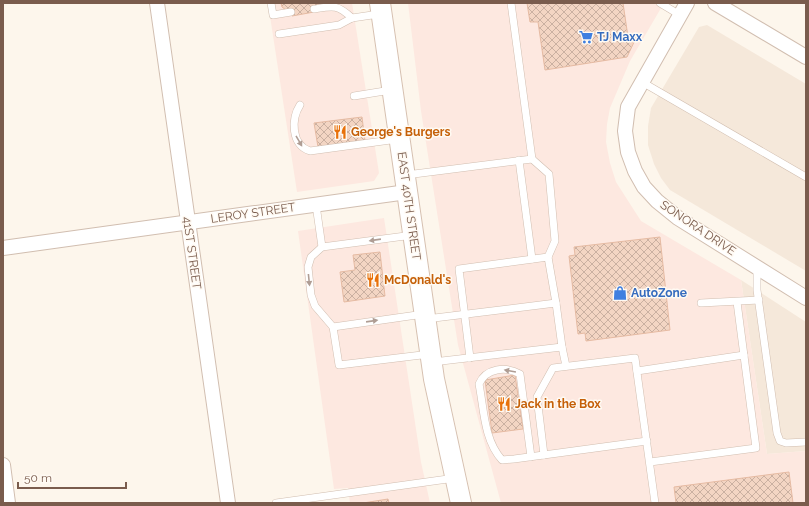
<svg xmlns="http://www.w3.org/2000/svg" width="809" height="506" font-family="Raleway,sans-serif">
  <defs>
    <pattern id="building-cross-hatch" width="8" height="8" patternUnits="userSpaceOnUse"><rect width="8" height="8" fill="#f3d5c3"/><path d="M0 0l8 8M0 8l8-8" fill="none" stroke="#cab0a1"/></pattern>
  </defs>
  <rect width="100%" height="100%" fill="#fdf6ec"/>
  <g fill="#f5e8da">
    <path d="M707 25 806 84V271L670 190 661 178 654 164 648 145V126L651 108 699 27Z"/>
    <path d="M741 280 806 322V451L767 454Z"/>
  </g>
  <g fill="#fde8e0">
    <path d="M268 3H352L379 173 374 181 297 192Z"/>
    <path d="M408 3H664L630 61 610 108 607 124 606 142 610 163 616 182 641 221 741 280 767 454 806 451V503H501L458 345 421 111Z"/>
    <path d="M384 218 421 462 430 503H350L348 488 334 489 298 231Z"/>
  </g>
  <g fill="url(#building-cross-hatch)" stroke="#e6bba3">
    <path d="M281 3H332L313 6 314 12 292 16 291 9 286 10 282 7Z"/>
    <path d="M527 3H623L628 37 636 38 627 57 545 70 538 22H530Z"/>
    <path d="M362 117 365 141 318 147 314 123Z"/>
    <path d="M660 237 670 330 586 341 585 333 578 334 569 256 575 255 574 247Z"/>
    <path d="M380 252 385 296 344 302 340 272 355 270 353 255Z"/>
    <path d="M515 375 523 429 492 433 485 380Z"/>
    <path d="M789 472 793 503H676L674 487Z"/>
    <path d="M388 499 389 503H363Z"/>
  </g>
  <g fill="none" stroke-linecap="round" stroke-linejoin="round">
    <defs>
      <g id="lane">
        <path d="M271 3 273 15 291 12"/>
        <path d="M660 3 680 15"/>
        <path d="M314 9C333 6 337 4 352 18"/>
        <path d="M279 34 339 25 352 18 379 14"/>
        <path d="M642 82 806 177"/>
        <path d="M354 96 391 90"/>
        <path d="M300 105C291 119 291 145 310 151L398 139"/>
        <path d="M532 159 549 174 555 241 548 257"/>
        <path d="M519 160 532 259"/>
        <path d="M406 175 532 159 511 3"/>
        <path d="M316 205 322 247"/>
        <path d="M413 235 322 247 311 257 308 267 311 295 315 306 333 327 339 365 430 354"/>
        <path d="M757 267V290L777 433 780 441 786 443 806 442"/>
        <path d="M701 303 759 300"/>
        <path d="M426 319 556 303 562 347 433 362"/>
        <path d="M333 327 424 314"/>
        <path d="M562 347 566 366"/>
        <path d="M470 358 459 269 548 257 556 303"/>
        <path d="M637 371 744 355"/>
        <path d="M544 455 537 397 553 368 635 358 655 503"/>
        <path d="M531 457 520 374C506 366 486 368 479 384 484 410 484 440 502 460L514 459 647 441"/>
        <path d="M650 462 756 448 737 302"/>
        <path d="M276 503 455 478"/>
      </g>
      <g id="street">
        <path d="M157 3 228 503"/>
        <path d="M687 3 628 107 625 131 628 152 635 171 644 187 657 201 678 218 806 298"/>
        <path d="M715 3 806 57"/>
        <path d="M3 248 407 192"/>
        <path d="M3 465 8 503"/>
      </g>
      <path id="secondary" d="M380 3 434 379 461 503"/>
    </defs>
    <use href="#lane" stroke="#d1beb0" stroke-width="8"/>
    <use href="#street" stroke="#d1beb0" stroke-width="16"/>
    <use href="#secondary" stroke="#d6c0b0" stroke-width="22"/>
    <use href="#lane" stroke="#fff" stroke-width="7"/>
    <use href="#street" stroke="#fff" stroke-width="14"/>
    <use href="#secondary" stroke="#fff" stroke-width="20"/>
  </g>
  <defs><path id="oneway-solid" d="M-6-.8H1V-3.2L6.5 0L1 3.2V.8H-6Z"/></defs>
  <g fill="#af9d94">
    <use href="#oneway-solid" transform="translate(299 141) rotate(60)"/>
    <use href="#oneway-solid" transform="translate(375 240) rotate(172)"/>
    <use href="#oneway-solid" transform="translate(309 280) rotate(84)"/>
    <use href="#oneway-solid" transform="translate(372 321) rotate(-8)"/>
    <use href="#oneway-solid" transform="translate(510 371) rotate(-170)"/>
  </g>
  <defs>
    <symbol id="supermarket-bare" viewBox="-9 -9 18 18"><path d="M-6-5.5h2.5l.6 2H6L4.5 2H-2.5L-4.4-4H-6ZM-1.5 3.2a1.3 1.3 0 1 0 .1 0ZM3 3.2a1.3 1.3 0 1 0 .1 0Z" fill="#3f7fe0" stroke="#fffaf3" stroke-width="2.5" paint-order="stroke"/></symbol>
    <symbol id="restaurant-bare" viewBox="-9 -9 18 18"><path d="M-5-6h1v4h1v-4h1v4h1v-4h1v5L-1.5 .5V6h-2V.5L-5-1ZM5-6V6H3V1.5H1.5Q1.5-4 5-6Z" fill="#e8710a" stroke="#fffaf3" stroke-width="2.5" paint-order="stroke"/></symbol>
    <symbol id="shop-bare" viewBox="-9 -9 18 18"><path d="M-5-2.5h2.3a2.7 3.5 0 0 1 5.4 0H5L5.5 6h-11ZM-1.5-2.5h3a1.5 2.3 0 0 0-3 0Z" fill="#3f7fe0" stroke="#fffaf3" stroke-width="2.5" paint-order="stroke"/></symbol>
  </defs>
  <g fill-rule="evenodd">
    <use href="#supermarket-bare" x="576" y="27" width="20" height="20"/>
    <use href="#restaurant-bare" x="330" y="122" width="20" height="20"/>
    <use href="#restaurant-bare" x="363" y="270" width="20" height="20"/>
    <use href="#shop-bare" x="610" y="283" width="20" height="20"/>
    <use href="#restaurant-bare" x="494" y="394" width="20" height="20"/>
  </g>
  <g text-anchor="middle" stroke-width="3" stroke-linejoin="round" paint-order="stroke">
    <g font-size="12" font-weight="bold" fill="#366cbe" stroke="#fffaf3" text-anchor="start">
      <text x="597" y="41">TJ Maxx</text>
      <text x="631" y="297">AutoZone</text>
    </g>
    <g font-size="12" font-weight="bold" fill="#c56008" stroke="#fffaf3" text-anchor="start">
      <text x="351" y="136">George's Burgers</text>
      <text x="384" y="284">McDonald's</text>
      <text x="515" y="408">Jack in the Box</text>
    </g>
    <g font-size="12" fill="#7a5c4d" stroke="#fffaf3">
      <text transform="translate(409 206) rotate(82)" y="4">EAST 40TH STREET</text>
      <text transform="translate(253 213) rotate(-8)" y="4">LEROY STREET</text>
      <text transform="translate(698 228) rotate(34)" y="4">SONORA DRIVE</text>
      <text transform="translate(192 253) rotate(82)" y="4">41ST STREET</text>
    </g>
  </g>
  <rect width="809" height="506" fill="none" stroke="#7a5c4d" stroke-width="8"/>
  <path d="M18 482v6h108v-6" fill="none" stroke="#7a5c4d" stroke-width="2"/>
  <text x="24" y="482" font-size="12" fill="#7a5c4d" stroke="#fffaf3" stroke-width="3" paint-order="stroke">50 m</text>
</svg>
